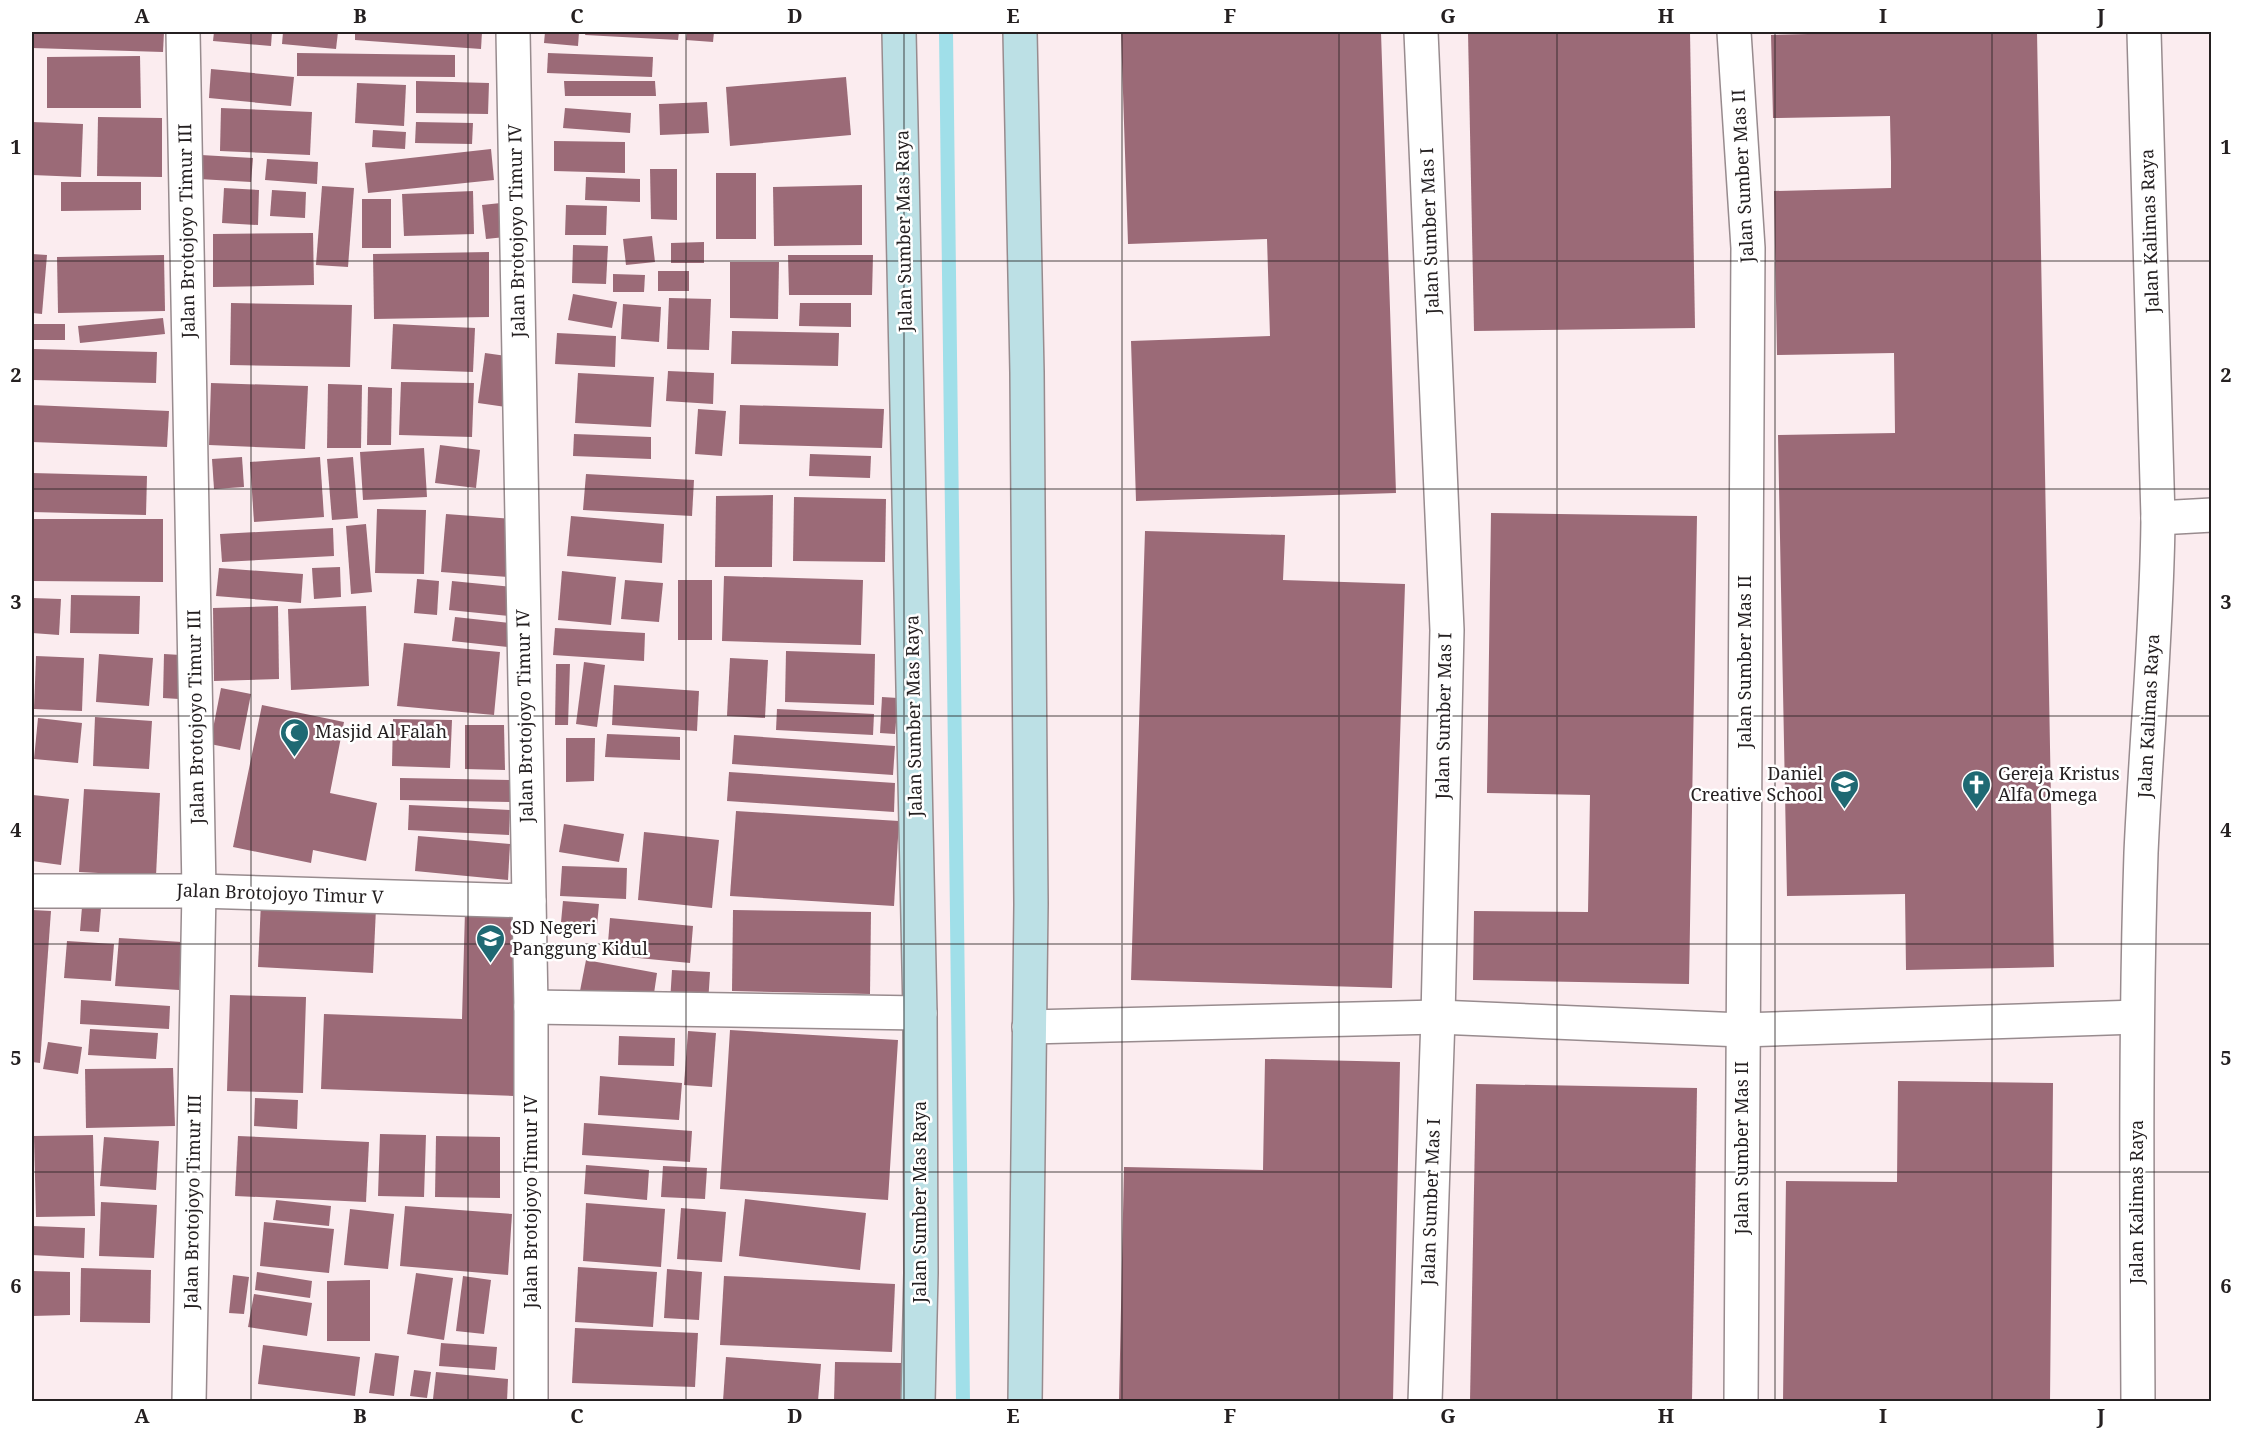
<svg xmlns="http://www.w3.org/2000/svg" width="2243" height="1433" font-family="'Noto Serif',serif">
  <rect width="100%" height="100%" fill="#fbecef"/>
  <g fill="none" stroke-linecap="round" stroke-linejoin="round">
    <path stroke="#a0dfe9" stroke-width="14" d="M946 32 963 1402"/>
  </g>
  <g fill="#9b6a77">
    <path d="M32 32H164L163 52 32 48Z"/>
    <path d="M214 32H272L271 46 213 41Z"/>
    <path d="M283 32H338L336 49 282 44Z"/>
    <path d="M355 32H482L481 49 355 40Z"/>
    <path d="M545 32H579L578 46 544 43Z"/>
    <path d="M586 32H679L678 40 585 35Z"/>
    <path d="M687 32H714L713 42 686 40Z"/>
    <path d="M1121 32H1381L1396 493 1136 501 1131 341 1270 336 1267 239 1128 244Z"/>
    <path d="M1468 32H1690L1695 328 1474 331Z"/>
    <path d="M1888 32H2037L2054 967 1906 970 1905 894 1787 896 1778 435 1895 433 1894 353 1777 355 1774 191 1891 188V162L1890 116 1773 118 1771 35Z"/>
    <path d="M297 53 455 55V77L297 76Z"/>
    <path d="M548 53 653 57 652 77 547 73Z"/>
    <path d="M140 56 141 108H47V57Z"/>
    <path d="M211 69 294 77 291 106 209 98Z"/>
    <path d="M846 77 851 135 730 146 726 87Z"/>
    <path d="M416 81 489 83 488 114 416 113Z"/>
    <path d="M564 81H655L656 96H565Z"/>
    <path d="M357 83 406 85 404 126 355 123Z"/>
    <path d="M707 102 709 133 660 135 659 104Z"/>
    <path d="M221 108 312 112 310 155 220 151Z"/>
    <path d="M565 108 631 113 630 133 563 128Z"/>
    <path d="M98 117 162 118V177L97 176Z"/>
    <path d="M32 122 83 124 81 177 32 175Z"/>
    <path d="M416 122 473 123 472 144 415 143Z"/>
    <path d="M373 130 406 132 405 149 372 147Z"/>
    <path d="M554 141 625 142V173L554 171Z"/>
    <path d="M491 149 494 180 368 193 365 163Z"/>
    <path d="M201 155 253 158 251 182 199 179Z"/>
    <path d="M267 159 318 162 317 184 265 180Z"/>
    <path d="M650 169H677V220L651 219Z"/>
    <rect x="716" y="173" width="40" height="66"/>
    <path d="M586 177 640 179V202L585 200Z"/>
    <path d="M61 182H141V210L61 211Z"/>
    <path d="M862 185V245L774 246 773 187Z"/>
    <path d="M322 186 354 188 348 267 316 265Z"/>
    <path d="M224 188 259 190 258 225 222 223Z"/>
    <path d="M272 190 306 192 305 218 270 216Z"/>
    <path d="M473 191 474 234 404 236 402 194Z"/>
    <rect x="362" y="199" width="29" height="49"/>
    <path d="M510 202 514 236 486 239 482 205Z"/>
    <path d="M566 205 607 206 606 235H565Z"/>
    <path d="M313 233 314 285 213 287V234Z"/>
    <path d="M652 236 655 262 626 265 623 239Z"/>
    <path d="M704 242V263H671V243Z"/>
    <path d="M573 245 608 246 606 284 572 283Z"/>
    <path d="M489 252V317L374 319 373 254Z"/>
    <path d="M32 254 47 255 42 314 32 313Z"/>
    <path d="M164 255 165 311 58 313 57 257Z"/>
    <path d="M788 255H873L872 295H789Z"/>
    <path d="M730 262H779L778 319 730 318Z"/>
    <rect x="658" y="271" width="31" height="20"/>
    <path d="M613 274 645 275 644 292H613Z"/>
    <path d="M573 294 617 302 612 328 568 320Z"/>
    <path d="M669 298 711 299 709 350 667 349Z"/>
    <path d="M231 303 352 305 350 367 230 365Z"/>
    <path d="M800 303H851V327L799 326Z"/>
    <path d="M623 304 661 307 659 342 621 339Z"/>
    <path d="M163 318 165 334 80 343 78 326Z"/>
    <rect x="32" y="324" width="33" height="16"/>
    <path d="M393 324 475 328 473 372 391 369Z"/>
    <path d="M732 331 839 333 838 366 731 364Z"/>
    <path d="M557 333 616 336 615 367 555 364Z"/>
    <path d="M34 349 157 352 156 383 33 380Z"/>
    <path d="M485 353 513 357 506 407 478 403Z"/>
    <path d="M668 371 714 373 713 404 666 401Z"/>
    <path d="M578 373 654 377 651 427 575 423Z"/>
    <path d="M401 382 474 383 472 437 399 435Z"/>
    <path d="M211 383 308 386 305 449 209 445Z"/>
    <path d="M328 384 362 385 361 448H327Z"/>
    <path d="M368 387 392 388 391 445H367Z"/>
    <path d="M32 405 169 411 167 447 32 442Z"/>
    <path d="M740 405 884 409 882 448 739 444Z"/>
    <path d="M698 409 726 411 722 456 695 454Z"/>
    <path d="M574 434 651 437V459L573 456Z"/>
    <path d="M440 445 480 450 476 488 435 483Z"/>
    <path d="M424 448 427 497 363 500 360 452Z"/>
    <path d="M810 454 871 456 870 478 809 476Z"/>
    <path d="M242 457 244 487 214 489 212 459Z"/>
    <path d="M320 457 324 517 254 522 250 462Z"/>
    <path d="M353 457 358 518 332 520 327 459Z"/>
    <path d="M32 473 147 476 146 515 32 512Z"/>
    <path d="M586 474 694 480 692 516 583 510Z"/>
    <path d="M773 495 772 567H715L716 496Z"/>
    <path d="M794 497 886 499 885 562 793 561Z"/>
    <path d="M377 509 426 510 424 574 375 573Z"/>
    <path d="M1491 513 1697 516 1689 984 1473 980 1474 911 1588 912 1590 795 1487 793Z"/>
    <path d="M446 514 513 519 508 577 441 572Z"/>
    <path d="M571 516 664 524 662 563 567 556Z"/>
    <path d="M32 519H163V582L32 581Z"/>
    <path d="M366 524 372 592 351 594 346 526Z"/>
    <path d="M333 528 334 556 222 562 220 534Z"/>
    <path d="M1145 531 1285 535 1283 580 1405 584 1392 988 1131 980Z"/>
    <path d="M340 567 341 597 314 599 312 568Z"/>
    <path d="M219 568 303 574 301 603 216 596Z"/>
    <path d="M562 571 616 577 611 625 558 620Z"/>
    <path d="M724 576 863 580 861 645 722 641Z"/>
    <path d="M417 579 439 581 437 615 414 613Z"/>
    <path d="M625 580 663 583 659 622 621 619Z"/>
    <rect x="678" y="580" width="34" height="60"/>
    <path d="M452 581 512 587 509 616 449 610Z"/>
    <path d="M71 595 140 596 139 634 70 633Z"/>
    <path d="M32 598 61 599 59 635 32 633Z"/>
    <path d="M278 606 279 679 214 681 213 608Z"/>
    <path d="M366 606 369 686 291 690 288 609Z"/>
    <path d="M455 617 520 624 518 648 452 641Z"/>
    <path d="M555 628 645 633 644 661 553 655Z"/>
    <path d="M404 643 500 652 494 715 397 706Z"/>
    <path d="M786 651 875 654 874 705 785 702Z"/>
    <path d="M99 654 153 658 149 706 96 702Z"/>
    <path d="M164 654 181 655 179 699 163 698Z"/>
    <path d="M36 656 84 658 82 711 34 709Z"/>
    <path d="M730 658 768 660 765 718 727 716Z"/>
    <path d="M584 662 605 665 597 727 576 724Z"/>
    <path d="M556 664H570L568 725H555Z"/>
    <path d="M614 685 699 691 697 731 612 725Z"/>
    <path d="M221 688 251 694 240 750 210 744Z"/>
    <path d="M882 697 898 698 895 734 880 733Z"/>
    <path d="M262 705 344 722 330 793 377 803 366 861 313 850 311 863 233 847Z"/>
    <path d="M777 709 874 714 873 735 776 730Z"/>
    <path d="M95 717 152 721 149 769 93 766Z"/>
    <path d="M38 718 82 723 78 763 34 759Z"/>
    <path d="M393 719 452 720 450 768 392 766Z"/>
    <path d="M465 725H504L505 770 465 769Z"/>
    <path d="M607 734 680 737V760L605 757Z"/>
    <path d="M734 735 895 746 893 775 732 764Z"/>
    <path d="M566 738H595L594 781 566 782Z"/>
    <path d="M729 772 895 783 894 812 727 801Z"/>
    <path d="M400 778 514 780 513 802 400 800Z"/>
    <path d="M84 789 160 793 156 876 79 872Z"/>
    <path d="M33 795 69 799 61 865 32 861Z"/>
    <path d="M409 805 510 810 509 835 408 830Z"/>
    <path d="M736 811 899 821 894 906 730 896Z"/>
    <path d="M564 824 624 834 619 862 559 852Z"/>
    <path d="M644 832 719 840 712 908 638 900Z"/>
    <path d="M418 836 510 844 508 880 415 871Z"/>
    <path d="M562 866 627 868 626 899 560 896Z"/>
    <path d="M83 895 102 896 99 932 80 931Z"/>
    <path d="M563 901 599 904 597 925 561 922Z"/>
    <path d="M261 902 376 908 373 973 258 967Z"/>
    <path d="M32 910 51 911 40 1063 32 1062Z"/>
    <path d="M733 910 871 912 870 994 732 991Z"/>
    <path d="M465 911 521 912 514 1096 321 1089 324 1014 462 1019Z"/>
    <path d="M610 918 693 926 690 963 607 955Z"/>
    <path d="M119 938 182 942 179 990 115 986Z"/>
    <path d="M67 941 114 944 111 981 64 978Z"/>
    <path d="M586 960 657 973 652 1007 579 996Z"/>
    <path d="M672 970 710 972 708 1004 670 1002Z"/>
    <path d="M230 995 306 997 303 1093 227 1091Z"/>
    <path d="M81 1000 170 1006 169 1029 80 1024Z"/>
    <path d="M90 1029 158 1033 156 1059 88 1055Z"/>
    <path d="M730 1030 898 1040 888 1200 720 1189Z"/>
    <path d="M688 1031 716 1033 712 1087 684 1085Z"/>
    <path d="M619 1036 675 1038 674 1066 618 1065Z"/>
    <path d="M48 1042 82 1047 78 1074 43 1069Z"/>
    <path d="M1265 1059 1400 1062 1393 1401H1119L1124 1167 1263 1170Z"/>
    <path d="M173 1068 175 1126 86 1128 85 1069Z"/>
    <path d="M600 1076 682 1083 679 1120 598 1115Z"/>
    <path d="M1898 1081 2053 1083 2050 1401H1783L1786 1181 1897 1182Z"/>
    <path d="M1476 1084 1697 1088 1692 1401H1470Z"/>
    <path d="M255 1098 298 1100 297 1129 254 1126Z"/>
    <path d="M584 1123 692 1131 690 1162 582 1155Z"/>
    <path d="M380 1134 426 1135 424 1197 378 1196Z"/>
    <path d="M93 1135 95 1216 36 1217 34 1136Z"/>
    <path d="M238 1136 369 1142 366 1202 235 1196Z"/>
    <path d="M436 1136 500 1137V1198L435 1197Z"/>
    <path d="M104 1137 159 1141 156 1190 100 1186Z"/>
    <path d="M586 1165 649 1170 647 1200 584 1194Z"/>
    <path d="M663 1166 707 1168 705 1199 661 1197Z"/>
    <path d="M745 1199 866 1213 860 1270 739 1256Z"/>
    <path d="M276 1200 331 1206 329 1226 273 1220Z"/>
    <path d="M101 1202 157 1205 154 1258 99 1256Z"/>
    <path d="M586 1203 665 1209 661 1267 583 1261Z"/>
    <path d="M405 1206 512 1214 508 1275 400 1266Z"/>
    <path d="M681 1208 726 1212 722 1262 677 1259Z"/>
    <path d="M350 1209 394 1214 388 1269 344 1265Z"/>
    <path d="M264 1222 334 1229 329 1273 260 1266Z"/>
    <path d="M32 1226 85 1228 84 1258 32 1255Z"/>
    <path d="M578 1267 657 1272 653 1327 575 1322Z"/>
    <path d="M81 1268 151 1270 150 1323 80 1322Z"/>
    <path d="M667 1269 702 1272 699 1320 664 1318Z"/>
    <path d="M32 1271 70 1272V1315L32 1316Z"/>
    <path d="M257 1272 312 1281 310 1298 255 1290Z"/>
    <path d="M416 1273 453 1278 444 1340 407 1334Z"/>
    <path d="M233 1275 249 1277 244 1314 229 1313Z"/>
    <path d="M463 1276 491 1280 484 1334 456 1331Z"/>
    <path d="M724 1276 895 1284 892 1352 720 1345Z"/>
    <path d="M370 1280V1341H327V1281Z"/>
    <path d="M254 1294 312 1303 307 1336 248 1327Z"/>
    <path d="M575 1328 698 1333 695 1387 572 1383Z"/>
    <path d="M441 1343 497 1347 495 1370 439 1366Z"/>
    <path d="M263 1345 360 1357 355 1396 258 1384Z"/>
    <path d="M375 1353 399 1356 394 1396 369 1393Z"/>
    <path d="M726 1357 821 1364 818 1401H723Z"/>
    <path d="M32 1361H33L34 1397H32Z"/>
    <path d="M835 1362 902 1363 901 1401H834Z"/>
    <path d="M414 1370 431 1372 427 1398 410 1396Z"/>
    <path d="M436 1372 508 1379 507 1401H461L433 1399Z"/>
  </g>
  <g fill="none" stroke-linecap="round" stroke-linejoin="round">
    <defs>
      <g id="street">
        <path d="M183 32 199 891 189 1402"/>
        <path d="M513 32 531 1007V1402"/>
        <path d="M1421 32 1447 630 1438 1017 1425 1402"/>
        <path d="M1734 32 1748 248 1741 1402"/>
        <path d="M2158 518 2212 515"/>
        <path d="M32 891H199L529 901"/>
        <path d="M531 1007 920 1013"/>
        <path d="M1029 1027 1438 1017 1742 1030 2137 1017"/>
        <path d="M2138 1402C2137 1219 2135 1036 2141 853 2146 741 2157 629 2158 518L2144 32"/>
      </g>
      <g id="secondary">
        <path d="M899 32 920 1013 921 1273 918 1402"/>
        <path d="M1020 32 1027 372 1031 904 1025 1402"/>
      </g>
    </defs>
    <use href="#street" stroke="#988b8e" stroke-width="36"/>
    <use href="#secondary" stroke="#988b8e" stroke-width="36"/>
    <use href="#street" stroke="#fff" stroke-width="33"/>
    <use href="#secondary" stroke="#bce0e5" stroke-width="33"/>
  </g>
  <path fill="none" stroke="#252021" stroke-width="1.5" stroke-opacity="0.55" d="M251 32V1402M468 32V1402M686 32V1402M904 32V1402M1122 32V1402M1339 32V1402M1557 32V1402M1775 32V1402M1992 32V1402M32 261H2212M32 489H2212M32 716H2212M32 944H2212M32 1172H2212"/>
  <defs>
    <symbol id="mosque-pin" viewBox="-11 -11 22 30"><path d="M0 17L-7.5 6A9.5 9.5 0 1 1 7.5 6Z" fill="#1f6973" stroke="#fff"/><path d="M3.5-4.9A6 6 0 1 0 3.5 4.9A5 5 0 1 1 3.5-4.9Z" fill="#fff"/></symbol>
    <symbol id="school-pin" viewBox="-11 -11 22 30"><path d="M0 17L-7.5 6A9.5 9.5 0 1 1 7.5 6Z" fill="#1f6973" stroke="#fff"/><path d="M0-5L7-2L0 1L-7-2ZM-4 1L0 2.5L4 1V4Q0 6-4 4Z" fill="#fff"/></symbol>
    <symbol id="church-pin" viewBox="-11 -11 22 30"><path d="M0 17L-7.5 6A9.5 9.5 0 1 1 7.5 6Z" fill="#1f6973" stroke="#fff"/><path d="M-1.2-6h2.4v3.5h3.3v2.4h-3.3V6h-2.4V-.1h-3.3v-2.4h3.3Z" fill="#fff"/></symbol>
  </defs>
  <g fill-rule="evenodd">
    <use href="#mosque-pin" x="278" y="716" width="33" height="45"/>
    <use href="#school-pin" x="1828" y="768" width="33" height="45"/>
    <use href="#church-pin" x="1960" y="768" width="33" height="45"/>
    <use href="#school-pin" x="474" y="922" width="33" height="45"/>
  </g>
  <g text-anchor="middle" stroke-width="5" stroke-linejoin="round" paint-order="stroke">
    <g font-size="18" fill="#252021" stroke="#fff">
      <text transform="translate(1743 176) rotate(-93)" y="6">Jalan Sumber Mas II</text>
      <text transform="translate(187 231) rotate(-91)" y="6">Jalan Brotojoyo Timur III</text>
      <text transform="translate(517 231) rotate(-91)" y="6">Jalan Brotojoyo Timur IV</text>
      <text transform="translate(904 231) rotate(-91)" y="6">Jalan Sumber Mas Raya</text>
      <text transform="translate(1430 231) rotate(-92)" y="6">Jalan Sumber Mas I</text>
      <text transform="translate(2150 231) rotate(-92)" y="6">Jalan Kalimas Raya</text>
      <text transform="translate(1745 662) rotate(-90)" y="6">Jalan Sumber Mas II</text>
      <text transform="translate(525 716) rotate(-91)" y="6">Jalan Brotojoyo Timur IV</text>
      <text transform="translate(914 716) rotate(-91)" y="6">Jalan Sumber Mas Raya</text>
      <text transform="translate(1444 716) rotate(-89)" y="6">Jalan Sumber Mas I</text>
      <text transform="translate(2149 716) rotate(-87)" y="6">Jalan Kalimas Raya</text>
      <text transform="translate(196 717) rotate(-91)" y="6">Jalan Brotojoyo Timur III</text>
      <text transform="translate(280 894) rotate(2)" y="6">Jalan Brotojoyo Timur V</text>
      <text transform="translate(1742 1148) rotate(-90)" y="6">Jalan Sumber Mas II</text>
      <text transform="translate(193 1202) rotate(-89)" y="6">Jalan Brotojoyo Timur III</text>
      <text transform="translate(531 1202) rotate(-90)" y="6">Jalan Brotojoyo Timur IV</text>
      <text transform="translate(920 1202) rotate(-90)" y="6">Jalan Sumber Mas Raya</text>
      <text transform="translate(1431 1202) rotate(-88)" y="6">Jalan Sumber Mas I</text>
      <text transform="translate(2137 1202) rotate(-90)" y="6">Jalan Kalimas Raya</text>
    </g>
    <g font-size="18" fill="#252021" stroke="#fff" text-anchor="start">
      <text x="315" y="738">Masjid Al Falah</text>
      <text x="1823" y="780" text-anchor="end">Daniel<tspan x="1823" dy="21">Creative School</tspan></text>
      <text x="1998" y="780">Gereja Kristus<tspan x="1998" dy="21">Alfa Omega</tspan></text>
      <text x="512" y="934">SD Negeri<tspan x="512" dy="21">Panggung Kidul</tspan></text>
    </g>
  </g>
  <rect width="2243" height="1433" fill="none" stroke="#ffffff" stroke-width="66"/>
  <rect x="33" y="33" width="2177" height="1367" fill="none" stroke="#252021" stroke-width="2"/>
  <g font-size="20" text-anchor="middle" font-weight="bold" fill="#252021">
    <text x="142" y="23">A</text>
    <text x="360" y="23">B</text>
    <text x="577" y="23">C</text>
    <text x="795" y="23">D</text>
    <text x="1013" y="23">E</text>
    <text x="1230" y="23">F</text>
    <text x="1448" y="23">G</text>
    <text x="1666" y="23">H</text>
    <text x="1883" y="23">I</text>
    <text x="2101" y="23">J</text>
    <text x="16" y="154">1</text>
    <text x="2226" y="154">1</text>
    <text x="16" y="382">2</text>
    <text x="2226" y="382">2</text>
    <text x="16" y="609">3</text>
    <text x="2226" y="609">3</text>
    <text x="16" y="837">4</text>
    <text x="2226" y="837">4</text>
    <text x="16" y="1065">5</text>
    <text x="2226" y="1065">5</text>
    <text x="16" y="1293">6</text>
    <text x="2226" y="1293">6</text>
    <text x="142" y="1423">A</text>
    <text x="360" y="1423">B</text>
    <text x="577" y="1423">C</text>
    <text x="795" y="1423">D</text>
    <text x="1013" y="1423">E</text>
    <text x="1230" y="1423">F</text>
    <text x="1448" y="1423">G</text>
    <text x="1666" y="1423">H</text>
    <text x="1883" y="1423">I</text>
    <text x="2101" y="1423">J</text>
  </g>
</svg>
